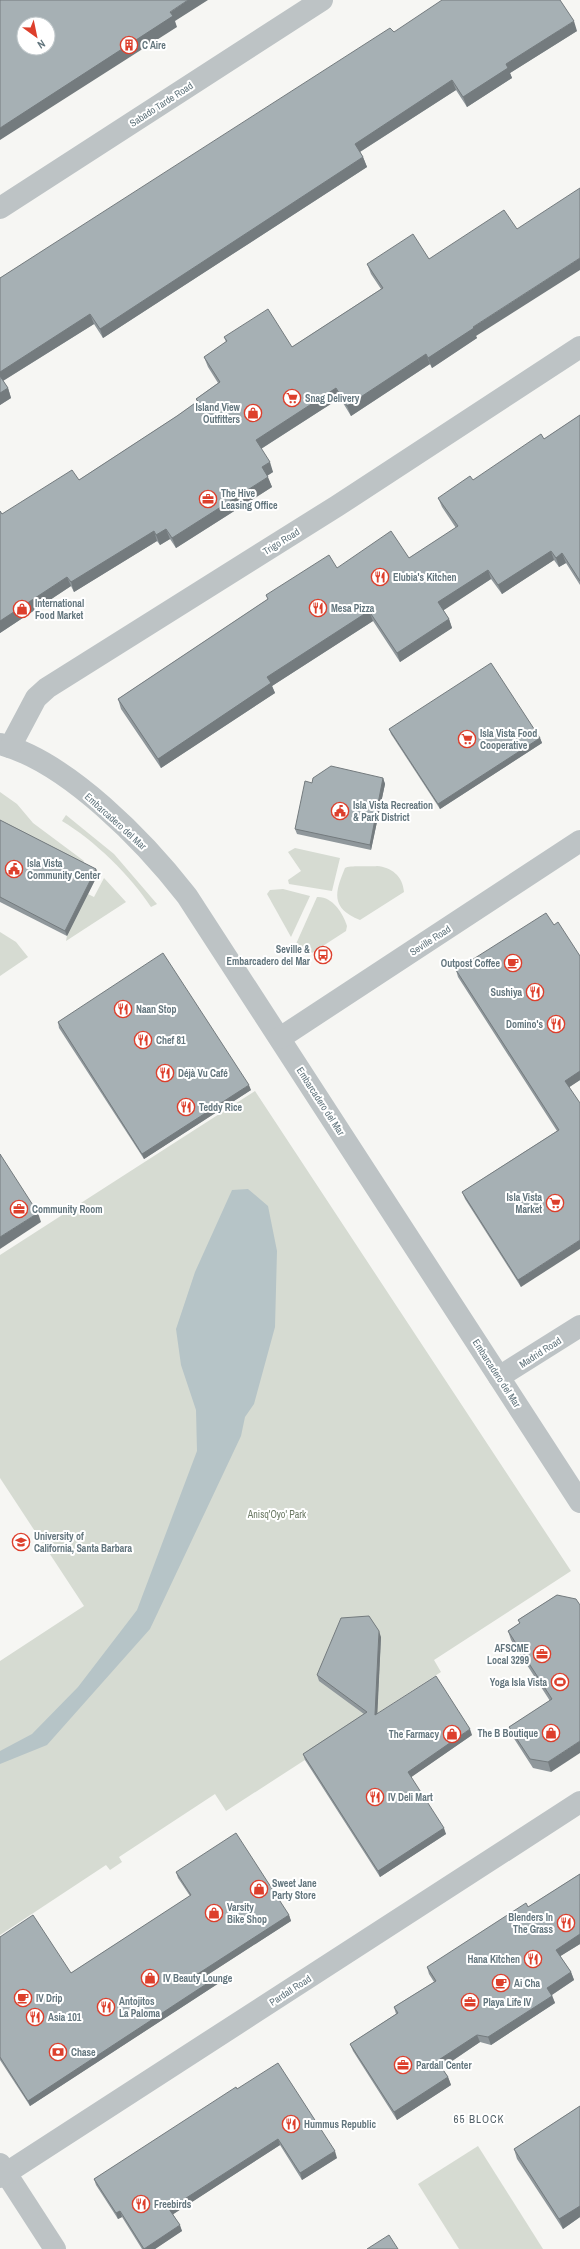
<svg xmlns="http://www.w3.org/2000/svg" width="580" height="2249" font-family="'Archivo Narrow',sans-serif">
  <rect width="100%" height="100%" fill="#f6f6f3"/>
  <g fill="#d6dbd2">
    <path d="M0 792 17 804 33 823 84 861 82 866 0 824Z"/>
    <path d="M66 815 114 854 157 904 151 907C131 876 94 840 62 821Z"/>
    <path d="M295 848 340 858 332 891 289 884 288 880 301 871 288 852Z"/>
    <path d="M377 866C391 867 403 876 404 892L360 920C330 908 335 892 345 868 350 865 369 867 377 866Z"/>
    <path d="M104 878 126 902 66 941 67 936 88 894 94 897Z"/>
    <path d="M283 889 310 896 291 937 267 894 270 890Z"/>
    <path d="M317 897C332 896 343 913 347 926L346 931 312 953H303L296 944Z"/>
    <path d="M0 932 16 942 28 957 0 976Z"/>
    <path d="M255 1091 571 1571 434 1660 441 1672 226 1811 215 1794 119 1857 122 1862 110 1870 106 1865 0 1935V1661L84 1606 0 1478V1255Z"/>
    <path d="M478 2146 543 2249H459L418 2184Z"/>
  </g>
  <path fill="#b6c4c7" d="M248 1189 268 1206 277 1251 275 1327 254 1404 245 1417 241 1436 150 1629 47 1745 0 1764V1751L32 1734 78 1687 137 1610 197 1451 196 1410 181 1365 176 1329 195 1272 232 1190Z"/>
  <g fill="none" stroke-linecap="round" stroke-linejoin="round">
    <g stroke="#bdc3c5" stroke-width="22">
      <path d="M0 208 322 0"/>
      <path d="M0 744C68 762 145 842 187 896L580 1502"/>
      <path d="M10 747 36 698 47 688 337 506 580 347"/>
      <path d="M280 1038 580 841"/>
      <path d="M499 1377 580 1326"/>
      <path d="M0 2164 55 2249"/>
      <path d="M0 2177 580 1802"/>
    </g>
  </g>
  <g fill="#8f979b">
    <path d="M577 31 510 73 512 78 467 107 456 90 360 152 363 157 367 167 103 338 94 324 3 381 8 388 11 398 0 405V278L394 32Z"/>
    <path d="M367 264 476 336 477 338 432 368 430 364 351 416 340 398 261 449 273 472 267 476 272 487 176 548 170 539 160 545 157 541 74 592 71 586 0 633V511L2 514 79 480 177 416 197 402 196 399 218 383 208 367 204 357 226 342 224 337 292 347 381 289 371 274Z"/>
    <path d="M580 415V585L566 563 559 567 554 560 502 594 491 579 443 610 449 619 452 628 400 662 373 621 272 686 275 693 161 768 121 709 118 699 268 599 266 595 337 568 409 558 456 528 442 507 438 498 473 480 544 439Z"/>
    <path d="M389 729 540 738 542 743 440 809 391 734Z"/>
    <path d="M383 778 385 784 371 850 297 834 295 829 312 783Z"/>
    <path d="M0 820 96 869 98 874 67 936 0 902Z"/>
    <path d="M554 925 580 956V1080L569 1087 521 1287 465 1199 462 1192 557 1131 458 977 456 970Z"/>
    <path d="M58 1022 251 1090 144 1159 59 1028Z"/>
    <path d="M557 1595 551 1772 533 1768 513 1737 509 1727 550 1701 511 1640 508 1631 520 1623 518 1620Z"/>
    <path d="M381 1637 377 1713 472 1735 411 1777 446 1834 380 1877 305 1760 303 1754 364 1714 319 1681 317 1675Z"/>
    <path d="M176 1872 289 1915 291 1921 204 1977H217L219 1983 30 2106 0 2060V1937L71 1973 190 1896 178 1878Z"/>
    <path d="M580 1874V1944L560 1956 571 1972 574 1980 552 1995 555 2003 491 2045 480 2042 442 2068 448 2077 451 2085 397 2120 353 2051 350 2044 396 2014 394 2007 434 1982 429 1974 427 1967 528 1907Z"/>
    <path d="M237 2089 337 2158 302 2180 280 2145 173 2214 182 2231 155 2249H142L122 2217 118 2219 96 2185 94 2179Z"/>
    <path d="M580 2106V2217L563 2229 517 2159 514 2149Z"/>
  </g>
  <g fill="#747b7e">
    <path d="M188 0H208L175 21 177 27 0 140V128Z"/>
    <path d="M574 21 577 31 510 73 512 78 467 107 463 97 506 64Z"/>
    <path d="M452 80 456 90 358 153 355 144Z"/>
    <path d="M363 157 367 167 103 338 100 329Z"/>
    <path d="M580 258V270L476 336 477 338 432 368 428 358 473 327Z"/>
    <path d="M90 314 94 324 1 382 0 379V372Z"/>
    <path d="M426 354 430 364 351 416 347 406Z"/>
    <path d="M8 388 11 398 0 405V393Z"/>
    <path d="M336 388 340 398 259 450 256 440Z"/>
    <path d="M270 462 273 472 265 477 262 467Z"/>
    <path d="M268 477 272 487 176 548 172 538Z"/>
    <path d="M166 529 170 539 160 545 156 535Z"/>
    <path d="M154 531 157 541 74 592 71 582Z"/>
    <path d="M551 551 554 560 502 594 498 585Z"/>
    <path d="M562 553 566 563 559 567 556 558Z"/>
    <path d="M488 570 491 579 441 612 438 602Z"/>
    <path d="M67 577 71 586 0 633V621Z"/>
    <path d="M369 611 373 621 272 686 275 693 161 768 158 759 267 677Z"/>
    <path d="M449 619 452 628 400 662 397 653Z"/>
    <path d="M540 738 542 743 440 809 438 804Z"/>
    <path d="M383 778 385 784 371 850 370 845Z"/>
    <path d="M96 869 98 874 67 936 65 931Z"/>
    <path d="M580 1071V1080L568 1088 565 1081Z"/>
    <path d="M249 1085 251 1090 144 1159 142 1154Z"/>
    <path d="M38 1213 41 1222 0 1249V1237Z"/>
    <path d="M580 1240V1249L521 1287 518 1280Z"/>
    <path d="M379 1631 381 1637 377 1721 375 1715Z"/>
    <path d="M470 1729 472 1735 410 1778 408 1772Z"/>
    <path d="M580 1741V1753L551 1772 548 1762Z"/>
    <path d="M444 1828 446 1834 380 1877 378 1871Z"/>
    <path d="M289 1915 291 1921 195 1983 193 1977Z"/>
    <path d="M580 1934V1944L559 1957 556 1950Z"/>
    <path d="M571 1972 574 1980 550 1996 547 1988Z"/>
    <path d="M217 1977 219 1983 30 2106 28 2101Z"/>
    <path d="M552 1996 555 2003 491 2045 488 2037Z"/>
    <path d="M477 2035 480 2042 440 2069 437 2061Z"/>
    <path d="M448 2077 451 2085 397 2120 394 2112Z"/>
    <path d="M278 2139 280 2145 172 2215 169 2209Z"/>
    <path d="M335 2151 337 2158 302 2180 300 2173Z"/>
    <path d="M580 2206V2217L563 2229 559 2219Z"/>
    <path d="M120 2211 122 2217 118 2219 116 2213Z"/>
    <path d="M180 2225 182 2231 155 2249H144Z"/>
  </g>
  <g fill="#a6b0b4" stroke="#747b7e" fill-rule="evenodd">
    <path d="M0 0H188L170 12 173 16 0 128ZM24 24H48V48H24Z"/>
    <path d="M442 0H560L574 21 506 64 508 68 463 97 452 80 355 144 363 157 100 329 90 314 0 372V278L390 28 394 32Z"/>
    <path d="M580 188V258L473 327 474 328 428 358 426 354 347 406 336 388 256 440 270 462 262 467 268 477 172 538 166 529 156 535 154 531 71 582 67 577 0 621V511L2 514 72 470 79 480 177 416 198 401 196 399 220 382 204 357 227 341 224 337 268 309 292 347 383 288 367 264 413 234 429 259 504 210 517 229Z"/>
    <path d="M0 376 8 388 0 393Z"/>
    <path d="M580 415V581L562 553 556 558 551 551 498 585 488 570 438 602 449 619 397 653 369 611 267 677 271 683 158 759 118 699 268 599 266 595 329 555 337 568 391 531 409 558 458 526 438 498 470 476 473 480 541 434 544 439Z"/>
    <path d="M491 663 540 738 438 804 389 729Z"/>
    <path d="M331 766 383 778 370 845 295 829 305 781 312 783 313 778Z"/>
    <path d="M0 820 96 869 65 931 0 897Z"/>
    <path d="M546 913 554 925 558 922 580 956V1071L565 1081 580 1103V1240L518 1280 462 1192 559 1130 456 970Z"/>
    <path d="M163 953 249 1085 142 1154 58 1022Z"/>
    <path d="M0 1154 38 1213 0 1237Z"/>
    <path d="M557 1595 576 1599 580 1605V1741L548 1762 530 1759 509 1727 552 1699 508 1631 520 1623 518 1620Z"/>
    <path d="M369 1616 379 1631 375 1715 436 1676 470 1729 408 1772 444 1828 378 1871 303 1754 367 1712 317 1675 341 1618Z"/>
    <path d="M236 1833 289 1915 193 1977H217L28 2101 0 2057V1937L33 1915 71 1973 191 1895 176 1872Z"/>
    <path d="M580 1874V1934L556 1950 571 1972 547 1988 552 1996 488 2037 477 2035 437 2061 448 2077 394 2112 350 2044 398 2013 394 2007 436 1981 427 1967 526 1903 528 1907Z"/>
    <path d="M278 2063 335 2151 300 2173 278 2139 169 2209 180 2225 144 2249 120 2211 116 2213 94 2179 236 2087 237 2089Z"/>
    <path d="M580 2106V2206L559 2219 514 2149Z"/>
    <path d="M389 2235 398 2249H367Z"/>
  </g>
  <defs>
    <symbol id="building-ring" viewBox="-11 -11 22 22"><circle r="9.5" fill="#fff" stroke="#dd3f2c" stroke-width="1.5"/><path d="M-4-6H4V6H1V3H-1V6H-4ZM-2.5-4.3h1.7v1.8h-1.7ZM.8-4.3h1.7v1.8H.8ZM-2.5-1h1.7V.8h-1.7ZM.8-1h1.7V.8H.8Z" fill="#dd3f2c"/></symbol>
    <symbol id="supermarket-ring" viewBox="-11 -11 22 22"><circle r="9.5" fill="#fff" stroke="#dd3f2c" stroke-width="1.5"/><path d="M-6-5.5h2.5l.6 2H6L4.5 2H-2.5L-4.4-4H-6ZM-1.5 3.2a1.3 1.3 0 1 0 .1 0ZM3 3.2a1.3 1.3 0 1 0 .1 0Z" fill="#dd3f2c"/></symbol>
    <symbol id="shop-ring" viewBox="-11 -11 22 22"><circle r="9.5" fill="#fff" stroke="#dd3f2c" stroke-width="1.5"/><path d="M-5-2.5h2.3a2.7 3.5 0 0 1 5.4 0H5L5.5 6h-11ZM-1.5-2.5h3a1.5 2.3 0 0 0-3 0Z" fill="#dd3f2c"/></symbol>
    <symbol id="office-ring" viewBox="-11 -11 22 22"><circle r="9.5" fill="#fff" stroke="#dd3f2c" stroke-width="1.5"/><path d="M-6-3h4V-5.5h4V-3h4V5H-6ZM-1-4.5V-3h2v-1.5ZM-6 0V1H6V0Z" fill="#dd3f2c"/></symbol>
    <symbol id="restaurant-ring" viewBox="-11 -11 22 22"><circle r="9.5" fill="#fff" stroke="#dd3f2c" stroke-width="1.5"/><path d="M-5-6h1v4h1v-4h1v4h1v-4h1v5L-1.5 .5V6h-2V.5L-5-1ZM5-6V6H3V1.5H1.5Q1.5-4 5-6Z" fill="#dd3f2c"/></symbol>
    <symbol id="civic-ring" viewBox="-11 -11 22 22"><circle r="9.5" fill="#fff" stroke="#dd3f2c" stroke-width="1.5"/><path d="M-.6-6.5H3V-4.5H.6V-3L4-1V1h2V6H-6V1h2V-1L-.6-3ZM-1.2 2.5V6h2.4V2.5Z" fill="#dd3f2c"/></symbol>
    <symbol id="bus-ring" viewBox="-11 -11 22 22"><circle r="9.5" fill="#fff" stroke="#dd3f2c" stroke-width="1.5"/><path d="M-5-6H5V4H4V6H2V4H-2V6H-4V4H-5ZM-3.5-4V0h7V-4ZM-3.5 1.2v1.5H-2V1.2ZM2 1.2v1.5H3.5V1.2Z" fill="#dd3f2c"/></symbol>
    <symbol id="cafe-ring" viewBox="-11 -11 22 22"><circle r="9.5" fill="#fff" stroke="#dd3f2c" stroke-width="1.5"/><path d="M-5.5-4.5H6V0H3Q3 3.5 0 3.5H-2.5Q-5.5 3.5-5.5 0ZM3-3.2v2h1.7v-2ZM-6 4.5H4V6H-6Z" fill="#dd3f2c"/></symbol>
    <symbol id="university-ring" viewBox="-11 -11 22 22"><circle r="9.5" fill="#fff" stroke="#dd3f2c" stroke-width="1.5"/><path d="M0-5L7-2L0 1L-7-2ZM-4 1L0 2.5L4 1V4Q0 6-4 4Z" fill="#dd3f2c"/></symbol>
    <symbol id="stadium-ring" viewBox="-11 -11 22 22"><circle r="9.5" fill="#fff" stroke="#dd3f2c" stroke-width="1.5"/><path d="M0-5a6.5 5 0 1 0 0 10a6.5 5 0 1 0 0-10ZM-3.5-1.8h7v3.6h-7Z" fill="#dd3f2c"/></symbol>
    <symbol id="bank-ring" viewBox="-11 -11 22 22"><circle r="9.5" fill="#fff" stroke="#dd3f2c" stroke-width="1.5"/><path d="M-6-4H6V4H-6ZM0-2.3a2.3 2.3 0 1 0 0 4.6a2.3 2.3 0 1 0 0-4.6Z" fill="#dd3f2c"/></symbol>
  </defs>
  <g fill-rule="evenodd">
    <use href="#building-ring" x="119" y="35" width="20" height="20"/>
    <use href="#supermarket-ring" x="282" y="388" width="20" height="20"/>
    <use href="#shop-ring" x="243" y="403" width="20" height="20"/>
    <use href="#office-ring" x="198" y="489" width="20" height="20"/>
    <use href="#restaurant-ring" x="370" y="567" width="20" height="20"/>
    <use href="#restaurant-ring" x="308" y="598" width="20" height="20"/>
    <use href="#shop-ring" x="12" y="599" width="20" height="20"/>
    <use href="#supermarket-ring" x="457" y="729" width="20" height="20"/>
    <use href="#civic-ring" x="330" y="801" width="20" height="20"/>
    <use href="#civic-ring" x="4" y="859" width="20" height="20"/>
    <use href="#bus-ring" x="313" y="945" width="20" height="20"/>
    <use href="#cafe-ring" x="503" y="953" width="20" height="20"/>
    <use href="#restaurant-ring" x="525" y="982" width="20" height="20"/>
    <use href="#restaurant-ring" x="113" y="999" width="20" height="20"/>
    <use href="#restaurant-ring" x="546" y="1014" width="20" height="20"/>
    <use href="#restaurant-ring" x="133" y="1030" width="20" height="20"/>
    <use href="#restaurant-ring" x="155" y="1063" width="20" height="20"/>
    <use href="#restaurant-ring" x="176" y="1097" width="20" height="20"/>
    <use href="#supermarket-ring" x="545" y="1193" width="20" height="20"/>
    <use href="#office-ring" x="9" y="1199" width="20" height="20"/>
    <use href="#university-ring" x="11" y="1532" width="20" height="20"/>
    <use href="#office-ring" x="532" y="1644" width="20" height="20"/>
    <use href="#stadium-ring" x="550" y="1672" width="20" height="20"/>
    <use href="#shop-ring" x="541" y="1723" width="20" height="20"/>
    <use href="#shop-ring" x="442" y="1724" width="20" height="20"/>
    <use href="#restaurant-ring" x="365" y="1787" width="20" height="20"/>
    <use href="#shop-ring" x="249" y="1879" width="20" height="20"/>
    <use href="#shop-ring" x="204" y="1903" width="20" height="20"/>
    <use href="#restaurant-ring" x="556" y="1913" width="20" height="20"/>
    <use href="#restaurant-ring" x="523" y="1949" width="20" height="20"/>
    <use href="#shop-ring" x="140" y="1968" width="20" height="20"/>
    <use href="#cafe-ring" x="491" y="1973" width="20" height="20"/>
    <use href="#cafe-ring" x="13" y="1988" width="20" height="20"/>
    <use href="#office-ring" x="460" y="1992" width="20" height="20"/>
    <use href="#restaurant-ring" x="96" y="1997" width="20" height="20"/>
    <use href="#restaurant-ring" x="25" y="2007" width="20" height="20"/>
    <use href="#bank-ring" x="48" y="2042" width="20" height="20"/>
    <use href="#office-ring" x="393" y="2055" width="20" height="20"/>
    <use href="#restaurant-ring" x="281" y="2114" width="20" height="20"/>
    <use href="#restaurant-ring" x="131" y="2194" width="20" height="20"/>
  </g>
  <g text-anchor="middle" stroke-width="4" stroke-linejoin="round" paint-order="stroke">
    <g font-size="10" font-weight="bold" fill="#62757d" stroke="#fff" text-anchor="start">
      <text x="142" y="49">C Aire</text>
      <text x="305" y="402">Snag Delivery</text>
      <text x="240" y="411" text-anchor="end">Island View<tspan x="240" dy="12">Outfitters</tspan></text>
      <text x="221" y="497">The Hive<tspan x="221" dy="12">Leasing Office</tspan></text>
      <text x="393" y="581">Elubia's Kitchen</text>
      <text x="35" y="607">International<tspan x="35" dy="12">Food Market</tspan></text>
      <text x="331" y="612">Mesa Pizza</text>
      <text x="480" y="737">Isla Vista Food<tspan x="480" dy="12">Cooperative</tspan></text>
      <text x="353" y="809">Isla Vista Recreation<tspan x="353" dy="12">&amp; Park District</tspan></text>
      <text x="27" y="867">Isla Vista<tspan x="27" dy="12">Community Center</tspan></text>
      <text x="310" y="953" text-anchor="end">Seville &amp;<tspan x="310" dy="12">Embarcadero del Mar</tspan></text>
      <text x="500" y="967" text-anchor="end">Outpost Coffee</text>
      <text x="522" y="996" text-anchor="end">Sushiya</text>
      <text x="136" y="1013">Naan Stop</text>
      <text x="543" y="1028" text-anchor="end">Domino's</text>
      <text x="156" y="1044">Chef 81</text>
      <text x="178" y="1077">Déjà Vu Café</text>
      <text x="199" y="1111">Teddy Rice</text>
      <text x="542" y="1201" text-anchor="end">Isla Vista<tspan x="542" dy="12">Market</tspan></text>
      <text x="32" y="1213">Community Room</text>
      <text x="34" y="1540">University of<tspan x="34" dy="12">California, Santa Barbara</tspan></text>
      <text x="529" y="1652" text-anchor="end">AFSCME<tspan x="529" dy="12">Local 3299</tspan></text>
      <text x="547" y="1686" text-anchor="end">Yoga Isla Vista</text>
      <text x="538" y="1737" text-anchor="end">The B Boutique</text>
      <text x="439" y="1738" text-anchor="end">The Farmacy</text>
      <text x="388" y="1801">IV Deli Mart</text>
      <text x="272" y="1887">Sweet Jane<tspan x="272" dy="12">Party Store</tspan></text>
      <text x="227" y="1911">Varsity<tspan x="227" dy="12">Bike Shop</tspan></text>
      <text x="553" y="1921" text-anchor="end">Blenders In<tspan x="553" dy="12">The Grass</tspan></text>
      <text x="520" y="1963" text-anchor="end">Hana Kitchen</text>
      <text x="163" y="1982">IV Beauty Lounge</text>
      <text x="514" y="1987">Ai Cha</text>
      <text x="36" y="2002">IV Drip</text>
      <text x="119" y="2005">Antojitos<tspan x="119" dy="12">La Paloma</tspan></text>
      <text x="483" y="2006">Playa Life IV</text>
      <text x="48" y="2021">Asia 101</text>
      <text x="71" y="2056">Chase</text>
      <text x="416" y="2069">Pardall Center</text>
      <text x="304" y="2128">Hummus Republic</text>
      <text x="154" y="2208">Freebirds</text>
    </g>
    <g font-size="10" fill="#62757d" stroke="#fff">
      <text transform="translate(161 104) rotate(-33)" y="4">Sabado Tarde Road</text>
      <text transform="translate(281 541) rotate(-32)" y="4">Trigo Road</text>
      <text transform="translate(116 821) rotate(42)" y="4">Embarcadero del Mar</text>
      <text transform="translate(430 940) rotate(-33)" y="4">Seville Road</text>
      <text transform="translate(321 1101) rotate(57)" y="4">Embarcadero del Mar</text>
      <text transform="translate(540 1352) rotate(-33)" y="4">Madrid Road</text>
      <text transform="translate(497 1373) rotate(57)" y="4">Embarcadero del Mar</text>
      <text transform="translate(290 1990) rotate(-33)" y="4">Pardall Road</text>
    </g>
    <g font-size="10" fill="#6c7a65" stroke="#fff">
      <text x="277" y="1518">Anisq'Oyo' Park</text>
    </g>
    <g font-size="11" letter-spacing="1" fill="#546268" stroke="#fff">
      <text x="479" y="2123">65 BLOCK</text>
    </g>
  </g>
  <g transform="translate(36 36) rotate(147)"><circle r="19" fill="#ffffff" stroke="#c0c8cb"/>
  <path d="M0-3L7 15L0 10L-7 15Z" fill="#dd3f2c"/>
  <text y="-6" font-size="11" font-weight="bold" text-anchor="middle" fill="#62757d">N</text>
  </g>
</svg>
